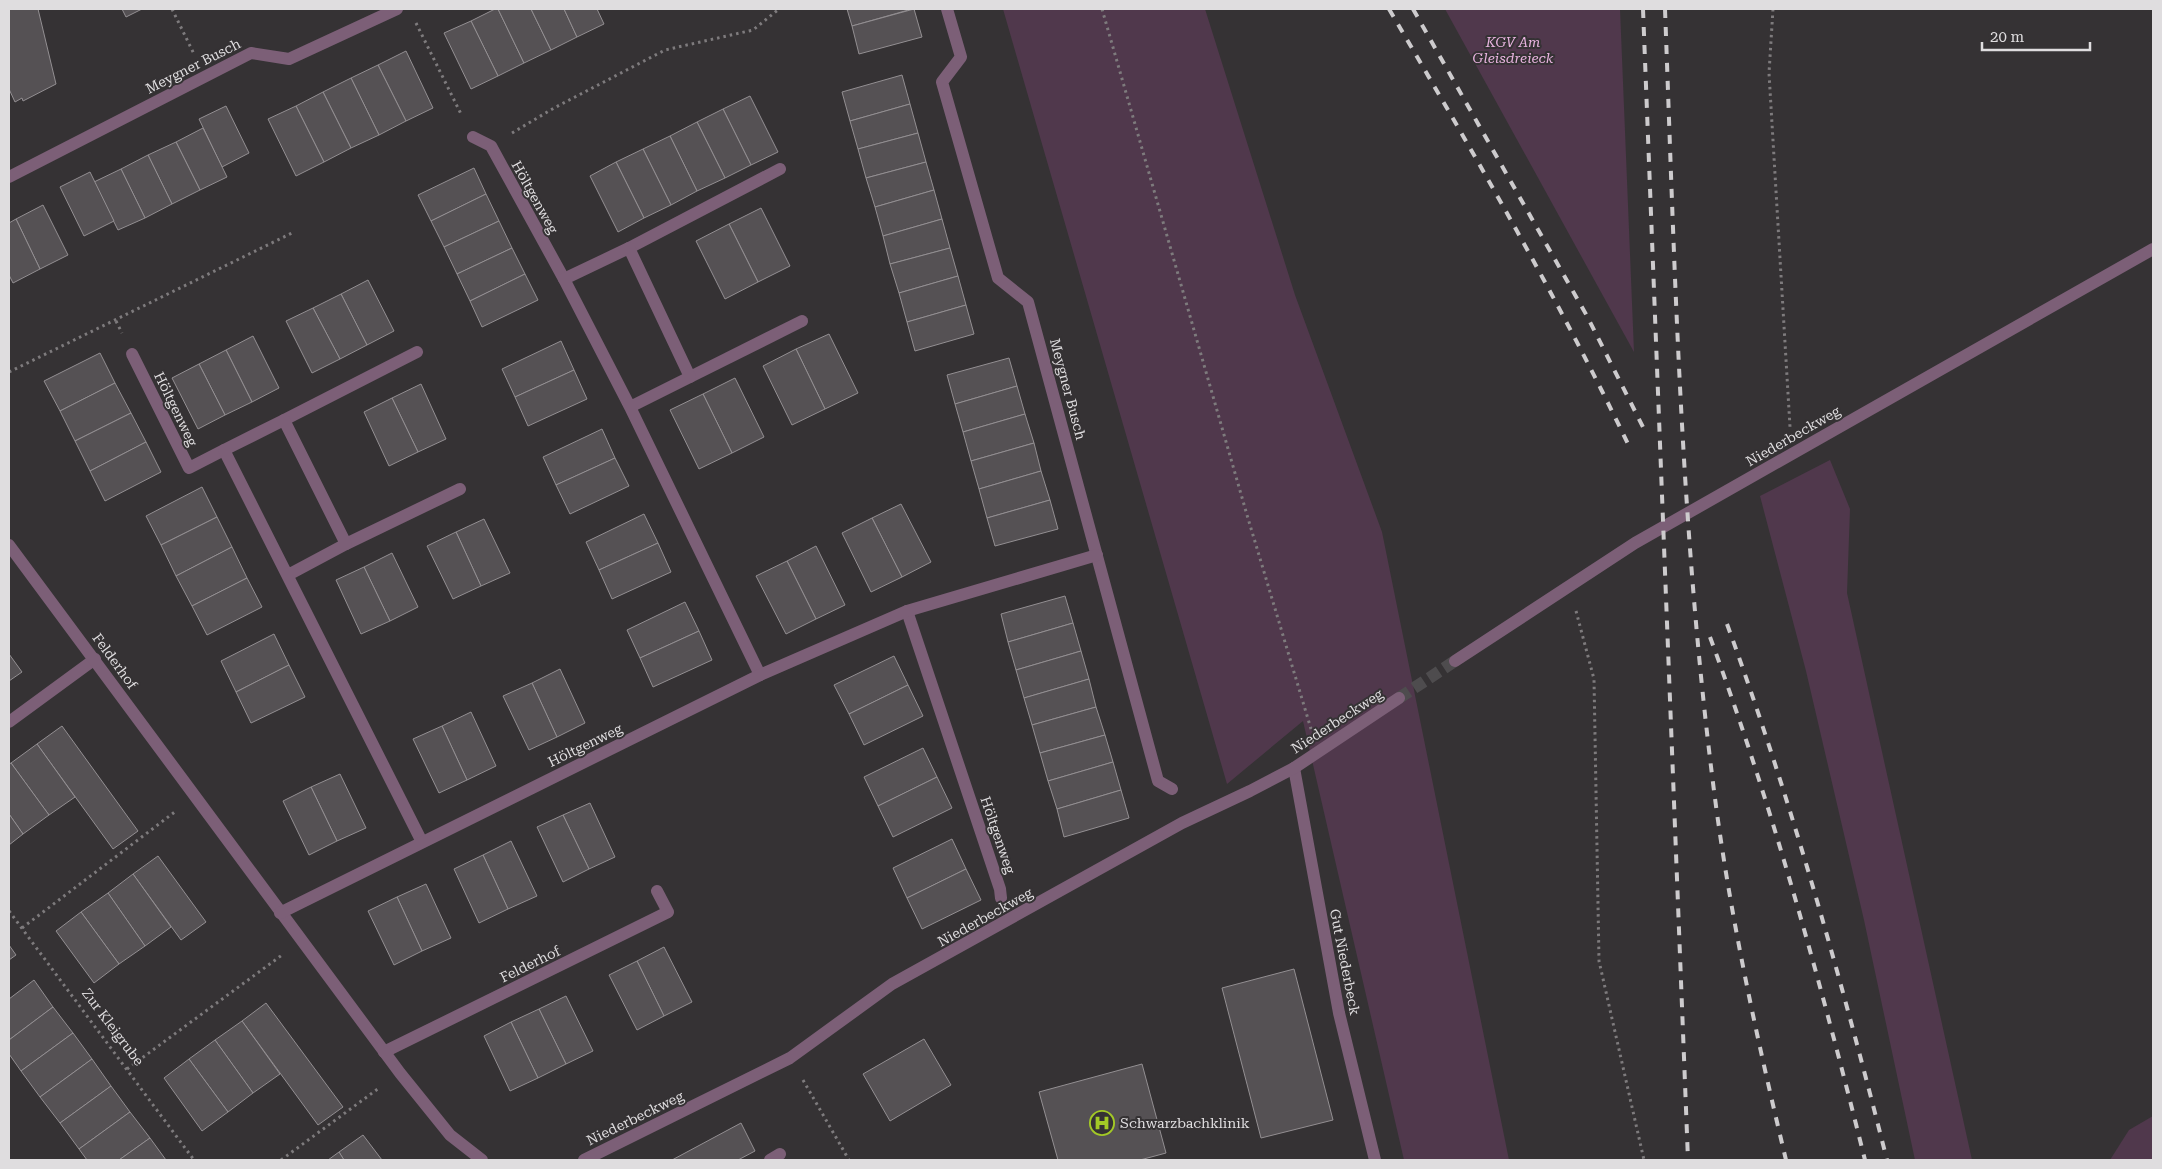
<svg xmlns="http://www.w3.org/2000/svg" width="2162" height="1169" font-family="'Roboto Serif',serif">
  <rect width="100%" height="100%" fill="#353234"/>
  <g fill="#50384c">
    <path d="M1003 9H1205L1295 295 1382 532 1509 1160H1404L1303 721 1227 784Z"/>
    <path d="M1445 9H1620L1634 352Z"/>
    <path d="M1830 460 1850 509 1847 593 1972 1160H1915L1864 920 1806 671 1760 496Z"/>
    <path d="M2153 1116V1160H2110L2129 1130Z"/>
  </g>
  <g fill="#555154" stroke="#938f92">
    <path d="M9 9H38L56 84 23 101 22 98 15 102 9 89Z"/>
    <path d="M122 9H142L126 17Z"/>
    <path d="M495 9H498L524 63 498 76 471 21Z"/>
    <path d="M498 9H531L551 50 524 63Z"/>
    <path d="M531 9H564L577 37 551 50Z"/>
    <path d="M564 9H597L604 24 577 37Z"/>
    <path d="M847 9H912L852 26Z"/>
    <path d="M914 9 922 37 859 54 852 26Z"/>
    <path d="M471 21 498 76 471 89 444 33Z"/>
    <path d="M406 51 433 108 406 121 378 65Z"/>
    <path d="M378 65 406 121 379 135 351 78Z"/>
    <path d="M902 75 910 104 850 121 842 92Z"/>
    <path d="M351 78 379 135 351 148 323 92Z"/>
    <path d="M323 92 351 148 324 162 296 106Z"/>
    <path d="M750 96 778 152 751 165 723 109Z"/>
    <path d="M910 104 918 133 858 149 850 121Z"/>
    <path d="M226 106 249 153 222 167 199 119Z"/>
    <path d="M296 106 324 162 296 176 268 119Z"/>
    <path d="M723 109 751 165 725 178 697 122Z"/>
    <path d="M697 122 725 178 697 191 670 136Z"/>
    <path d="M203 128 227 177 200 190 176 142Z"/>
    <path d="M918 133 926 162 866 178 858 149Z"/>
    <path d="M670 136 697 191 671 205 643 149Z"/>
    <path d="M176 142 200 190 172 204 148 155Z"/>
    <path d="M643 149 671 205 644 218 616 162Z"/>
    <path d="M148 155 172 204 145 218 121 169Z"/>
    <path d="M616 162 644 218 618 232 590 176Z"/>
    <path d="M926 162 934 190 875 207 866 178Z"/>
    <path d="M474 168 486 194 431 221 418 195Z"/>
    <path d="M121 169 145 218 118 230 94 182Z"/>
    <path d="M90 172 114 221 84 236 60 187Z"/>
    <path d="M934 190 942 219 883 236 875 207Z"/>
    <path d="M486 194 499 221 444 247 431 221Z"/>
    <path d="M43 205 68 255 40 269 16 219Z"/>
    <path d="M761 208 790 266 758 282 729 224Z"/>
    <path d="M16 219 40 269 13 283 9 275V223Z"/>
    <path d="M942 219 950 248 890 264 883 236Z"/>
    <path d="M499 221 512 248 457 274 444 247Z"/>
    <path d="M729 224 758 282 725 299 696 241Z"/>
    <path d="M512 248 525 274 470 301 457 274Z"/>
    <path d="M950 248 958 276 899 293 890 264Z"/>
    <path d="M525 274 538 300 482 327 470 301Z"/>
    <path d="M958 276 966 305 907 322 899 293Z"/>
    <path d="M368 280 394 331 367 345 341 294Z"/>
    <path d="M341 294 367 345 340 359 313 308Z"/>
    <path d="M966 305 974 334 915 351 907 322Z"/>
    <path d="M313 308 340 359 312 373 286 321Z"/>
    <path d="M829 334 858 393 825 409 796 349Z"/>
    <path d="M253 336 279 388 252 402 226 350Z"/>
    <path d="M561 341 574 370 515 397 502 369Z"/>
    <path d="M796 349 825 409 792 425 763 366Z"/>
    <path d="M226 350 252 402 225 415 199 364Z"/>
    <path d="M100 353 115 383 60 411 44 381Z"/>
    <path d="M1009 358 1017 386 955 404 947 375Z"/>
    <path d="M199 364 225 415 198 429 172 378Z"/>
    <path d="M574 370 587 399 528 426 515 397Z"/>
    <path d="M735 378 764 437 732 453 703 394Z"/>
    <path d="M115 383 131 413 75 441 60 411Z"/>
    <path d="M421 384 446 439 418 452 392 398Z"/>
    <path d="M1017 386 1025 414 963 432 955 404Z"/>
    <path d="M703 394 732 453 699 469 670 410Z"/>
    <path d="M392 398 418 452 389 466 364 412Z"/>
    <path d="M131 413 146 442 90 471 75 441Z"/>
    <path d="M1025 414 1034 443 971 461 963 432Z"/>
    <path d="M602 429 615 458 556 485 543 457Z"/>
    <path d="M146 442 161 472 105 501 90 471Z"/>
    <path d="M1034 443 1041 471 979 489 971 461Z"/>
    <path d="M615 458 629 486 570 514 556 485Z"/>
    <path d="M1041 471 1050 500 987 518 979 489Z"/>
    <path d="M202 487 217 517 161 545 146 516Z"/>
    <path d="M1050 500 1058 529 995 546 987 518Z"/>
    <path d="M901 504 931 562 902 577 872 518Z"/>
    <path d="M644 514 658 543 599 570 586 542Z"/>
    <path d="M217 517 232 547 176 576 161 545Z"/>
    <path d="M872 518 902 577 871 592 842 533Z"/>
    <path d="M484 519 510 573 481 586 456 532Z"/>
    <path d="M456 532 481 586 453 599 427 546Z"/>
    <path d="M658 543 671 572 612 599 599 570Z"/>
    <path d="M816 546 845 605 816 619 787 561Z"/>
    <path d="M232 547 247 578 192 606 176 576Z"/>
    <path d="M392 553 418 607 390 621 364 567Z"/>
    <path d="M787 561 816 619 786 634 756 576Z"/>
    <path d="M364 567 390 621 361 634 336 580Z"/>
    <path d="M247 578 262 607 207 635 192 606Z"/>
    <path d="M1065 596 1073 623 1008 642 1001 614Z"/>
    <path d="M685 602 699 631 640 658 627 630Z"/>
    <path d="M1073 623 1081 651 1016 670 1008 642Z"/>
    <path d="M699 631 712 660 653 687 640 658Z"/>
    <path d="M274 634 289 665 236 692 221 661Z"/>
    <path d="M1081 651 1089 679 1024 698 1016 670Z"/>
    <path d="M9 654 22 672 9 681Z"/>
    <path d="M894 656 908 685 849 714 834 685Z"/>
    <path d="M289 665 305 697 251 723 236 692Z"/>
    <path d="M560 669 585 723 557 737 532 683Z"/>
    <path d="M1089 679 1096 707 1032 725 1024 698Z"/>
    <path d="M532 683 557 737 529 750 503 696Z"/>
    <path d="M908 685 923 716 864 745 849 714Z"/>
    <path d="M1096 707 1105 735 1040 753 1032 725Z"/>
    <path d="M471 712 496 766 467 780 442 726Z"/>
    <path d="M62 726 138 831 113 849 37 744Z"/>
    <path d="M442 726 467 780 439 793 413 739Z"/>
    <path d="M1105 735 1113 762 1048 781 1040 753Z"/>
    <path d="M37 744 75 797 49 815 11 763Z"/>
    <path d="M923 748 937 777 878 806 864 777Z"/>
    <path d="M1113 762 1121 790 1057 809 1048 781Z"/>
    <path d="M11 763 49 815 23 834 9 814V764Z"/>
    <path d="M340 774 366 828 337 841 311 787Z"/>
    <path d="M937 777 952 808 893 837 878 806Z"/>
    <path d="M311 787 337 841 309 855 283 801Z"/>
    <path d="M1121 790 1129 818 1064 837 1057 809Z"/>
    <path d="M590 803 615 857 589 869 563 815Z"/>
    <path d="M9 814 23 834 9 845Z"/>
    <path d="M563 815 589 869 563 882 537 827Z"/>
    <path d="M952 839 966 869 907 898 893 868Z"/>
    <path d="M511 841 537 896 508 909 483 855Z"/>
    <path d="M483 855 508 909 479 923 454 869Z"/>
    <path d="M158 856 206 922 181 940 133 874Z"/>
    <path d="M966 869 981 900 922 929 907 898Z"/>
    <path d="M133 874 171 927 145 946 108 893Z"/>
    <path d="M426 884 451 938 422 951 397 897Z"/>
    <path d="M108 893 145 946 119 964 81 912Z"/>
    <path d="M397 897 422 951 394 965 368 911Z"/>
    <path d="M81 912 119 964 94 983 56 931Z"/>
    <path d="M9 945 16 955 9 960Z"/>
    <path d="M664 947 692 1002 664 1016 637 961Z"/>
    <path d="M637 961 664 1016 637 1030 609 975Z"/>
    <path d="M1294 969 1333 1120 1261 1138 1222 988Z"/>
    <path d="M34 980 53 1007 9 1040V999Z"/>
    <path d="M566 996 593 1051 566 1064 539 1009Z"/>
    <path d="M266 1003 343 1107 318 1125 242 1021Z"/>
    <path d="M53 1007 73 1033 21 1071 9 1054V1040Z"/>
    <path d="M539 1009 566 1064 538 1078 511 1022Z"/>
    <path d="M242 1021 280 1074 253 1093 215 1040Z"/>
    <path d="M511 1022 538 1078 510 1091 484 1036Z"/>
    <path d="M73 1033 92 1059 40 1097 21 1071Z"/>
    <path d="M924 1039 951 1085 890 1121 863 1074Z"/>
    <path d="M215 1040 253 1093 228 1112 189 1059Z"/>
    <path d="M92 1059 111 1086 60 1123 40 1097Z"/>
    <path d="M189 1059 228 1112 202 1131 164 1078Z"/>
    <path d="M1142 1064 1166 1153 1140 1160H1058L1039 1092Z"/>
    <path d="M111 1086 130 1112 79 1149 60 1123Z"/>
    <path d="M130 1112 150 1138 119 1160H87L79 1149Z"/>
    <path d="M741 1123 755 1151 738 1160H672Z"/>
    <path d="M363 1135 382 1160H344L339 1152Z"/>
    <path d="M150 1138 166 1160H119Z"/>
    <path d="M339 1152 344 1160H328Z"/>
  </g>
  <g fill="none" stroke-linecap="round" stroke-linejoin="round">
    <path stroke="#4e4c4e" stroke-width="12" stroke-dasharray="12 6" stroke-linecap="butt" d="M1399 698 1455 661"/>
    <g stroke="#7e7b7d" stroke-width="3" stroke-dasharray="2.5 4" stroke-linecap="butt">
      <path d="M172 9 194 54"/>
      <path d="M1102 9 1247 515 1311 729"/>
      <path d="M1773 9 1769 73 1790 427"/>
      <path d="M416 23 462 116"/>
      <path d="M512 133 554 108 665 50 753 30 779 9"/>
      <path d="M116 321 122 333"/>
      <path d="M9 372 292 233"/>
      <path d="M1576 611 1594 679 1599 961 1644 1160"/>
      <path d="M9 911 194 1160"/>
      <path d="M22 928 176 811"/>
      <path d="M127 1069 282 955"/>
      <path d="M803 1080 849 1160"/>
      <path d="M281 1160 379 1088"/>
    </g>
    <g stroke="#7c5f77" stroke-width="12">
      <path d="M9 722 95 659"/>
      <path d="M1294 768 1339 1013 1375 1160"/>
      <path d="M384 1052 668 912 657 891"/>
      <path d="M770 1160 780 1154"/>
    </g>
    <g stroke="#7c5f77" stroke-width="12">
      <path d="M947 9 961 57 942 82 998 278 1028 302 1158 781 1172 789"/>
      <path d="M473 137 491 146 564 279"/>
      <path d="M9 177 251 53 289 59 397 9"/>
      <path d="M629 248 780 169"/>
      <path d="M132 354 189 468 224 450"/>
      <path d="M690 377 802 321"/>
      <path d="M630 407 690 377 629 248 564 279 630 407 760 675"/>
      <path d="M284 420 417 352"/>
      <path d="M346 544 460 489"/>
      <path d="M9 545 400 1073 450 1135 482 1160"/>
      <path d="M288 575 346 544 284 420 224 450 422 842"/>
      <path d="M907 611 1000 889 1001 898"/>
      <path d="M1455 661 1635 543 2153 249"/>
      <path d="M280 913 760 675 907 611 1097 555"/>
      <path d="M584 1160 790 1058 892 984 1182 823 1250 791 1294 768 1399 698"/>
    </g>
    <g stroke="#cdcbcd" stroke-width="4" stroke-dasharray="9 9" stroke-linecap="butt">
      <path d="M1389 9C1473 152 1557 296 1629 446"/>
      <path d="M1413 9 1587 316 1645 431"/>
      <path d="M1643 9 1688 1160"/>
      <path d="M1665 9C1675 275 1681 542 1716 806 1732 925 1758 1043 1786 1160"/>
      <path d="M1727 624C1791 800 1841 978 1887 1160"/>
      <path d="M1710 637C1773 808 1821 984 1865 1160"/>
    </g>
  </g>
  <defs>
    <symbol id="hospital-ring" viewBox="-11 -11 22 22"><circle r="9.5" fill="#353234" stroke="#a3c926" stroke-width="1.5"/><path d="M-5-5h3v3.5h4V-5h3V5h-3V1.5h-4V5h-3Z" fill="#a3c926"/></symbol>
  </defs>
  <g fill-rule="evenodd">
    <use href="#hospital-ring" x="1088" y="1109" width="28" height="28"/>
  </g>
  <g text-anchor="middle" stroke-width="4" stroke-linejoin="round" paint-order="stroke">
    <g font-size="14" font-style="italic" fill="#e8b3df" stroke="#353234">
      <text x="1513" y="47">KGV Am<tspan x="1513" dy="16">Gleisdreieck</tspan></text>
    </g>
    <g font-size="14" fill="#dfdddf" stroke="#353234">
      <text transform="translate(193 66) rotate(-27)" y="5">Meygner Busch</text>
      <text transform="translate(535 197) rotate(61)" y="5">Höltgenweg</text>
      <text transform="translate(1068 389) rotate(75)" y="5">Meygner Busch</text>
      <text transform="translate(176 409) rotate(64)" y="5">Höltgenweg</text>
      <text transform="translate(1793 436) rotate(-30)" y="5">Niederbeckweg</text>
      <text transform="translate(115 661) rotate(54)" y="5">Felderhof</text>
      <text transform="translate(1337 721) rotate(-33)" y="5">Niederbeckweg</text>
      <text transform="translate(585 745) rotate(-26)" y="5">Höltgenweg</text>
      <text transform="translate(998 835) rotate(71)" y="5">Höltgenweg</text>
      <text transform="translate(985 917) rotate(-29)" y="5">Niederbeckweg</text>
      <text transform="translate(1345 962) rotate(79)" y="5">Gut Niederbeck</text>
      <text transform="translate(530 964) rotate(-26)" y="5">Felderhof</text>
      <text transform="translate(113 1027) rotate(53)" y="5">Zur Kleigrube</text>
      <text transform="translate(635 1118) rotate(-26)" y="5">Niederbeckweg</text>
    </g>
    <g font-size="14" fill="#dfdddf" stroke="#353234" text-anchor="start">
      <text x="1120" y="1128">Schwarzbachklinik</text>
    </g>
  </g>
  <rect width="2162" height="1169" fill="none" stroke="#dfdddf" stroke-width="20"/>
  <path d="M1982 42v8h108v-8" fill="none" stroke="#dfdddf" stroke-width="2.5"/>
  <text x="1990" y="42" font-size="15" fill="#dfdddf" stroke="#353234" stroke-width="4" paint-order="stroke">20 m</text>
</svg>
